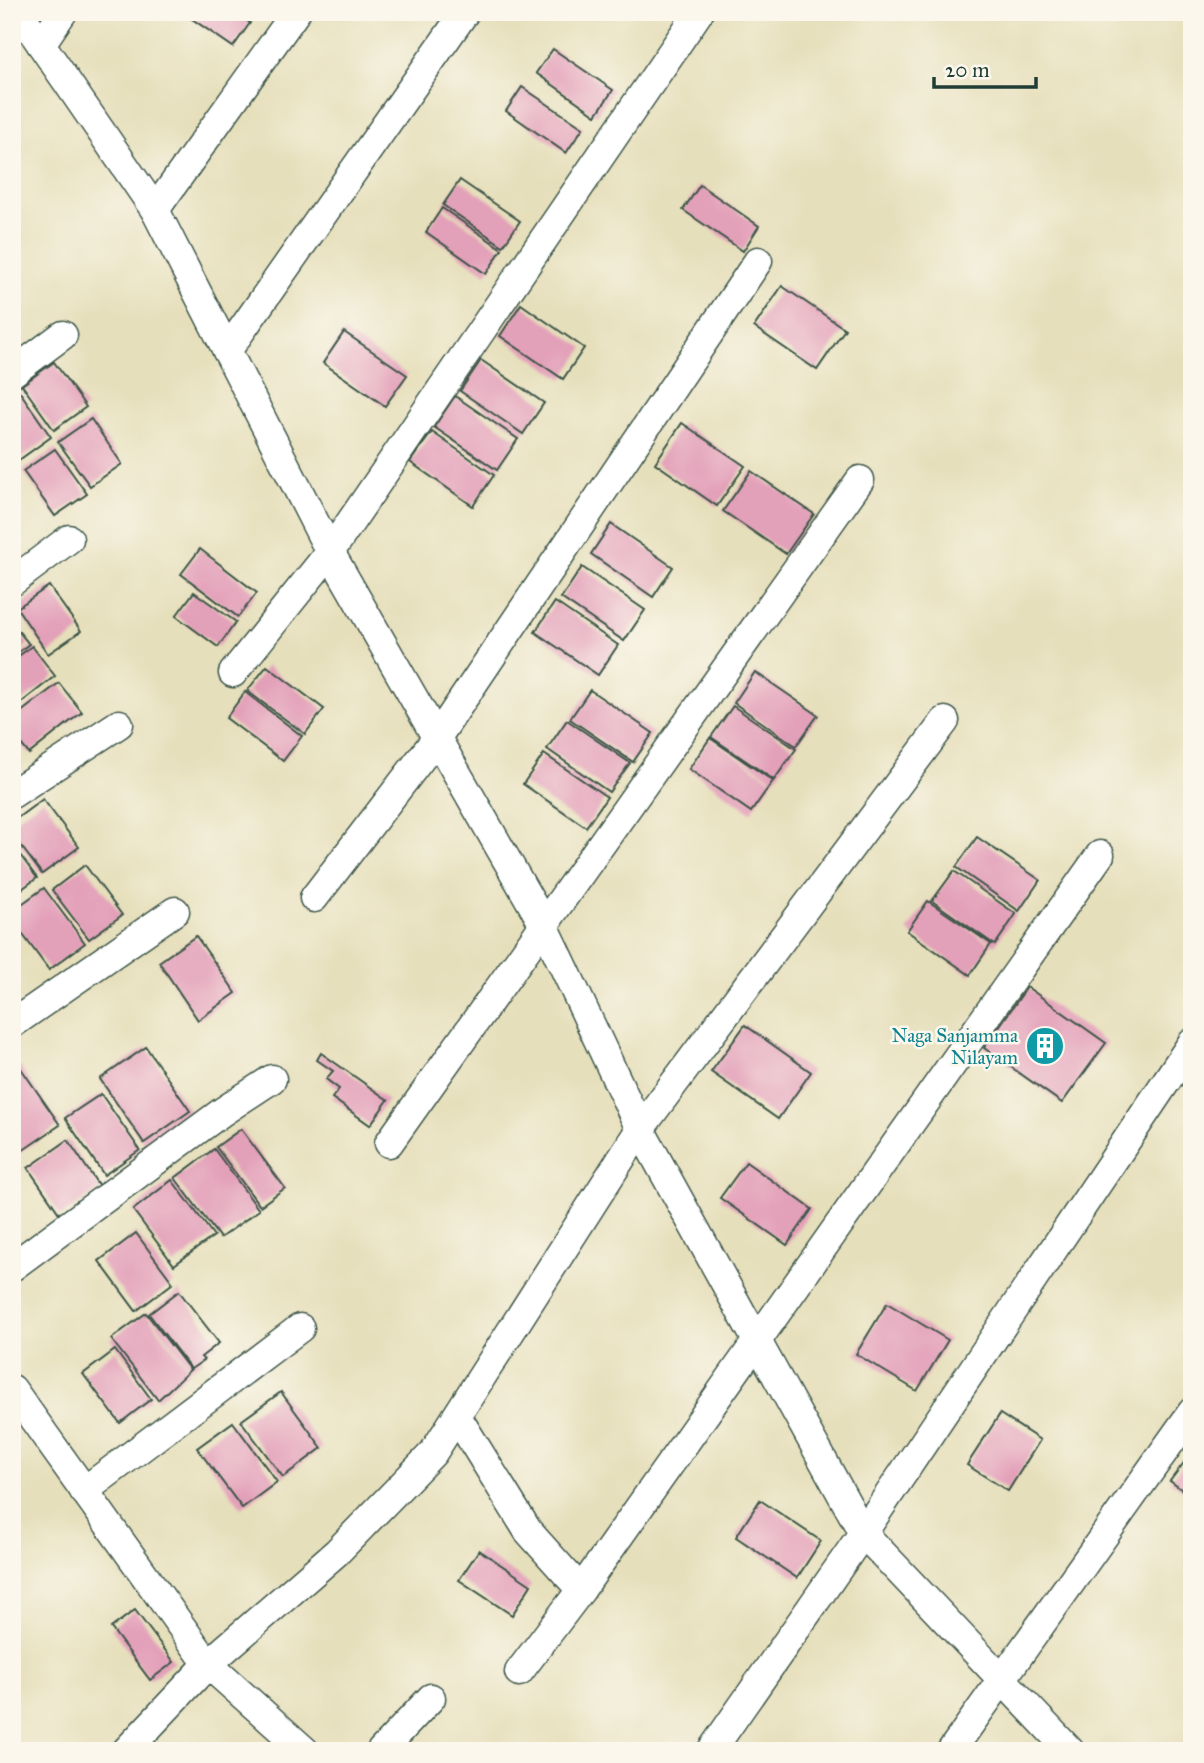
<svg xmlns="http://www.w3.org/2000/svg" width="1204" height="1763" font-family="'IM FELL Great Primer',serif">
  <rect width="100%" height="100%" fill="#fbf7ec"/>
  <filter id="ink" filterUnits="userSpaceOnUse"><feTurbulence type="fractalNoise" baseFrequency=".0143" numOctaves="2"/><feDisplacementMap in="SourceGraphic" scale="14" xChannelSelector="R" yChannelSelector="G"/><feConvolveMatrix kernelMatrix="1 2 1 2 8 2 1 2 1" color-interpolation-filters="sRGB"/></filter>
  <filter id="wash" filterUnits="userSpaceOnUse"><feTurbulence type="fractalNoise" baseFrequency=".00686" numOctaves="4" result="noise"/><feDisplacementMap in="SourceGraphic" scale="28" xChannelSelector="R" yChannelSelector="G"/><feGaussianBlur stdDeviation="1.57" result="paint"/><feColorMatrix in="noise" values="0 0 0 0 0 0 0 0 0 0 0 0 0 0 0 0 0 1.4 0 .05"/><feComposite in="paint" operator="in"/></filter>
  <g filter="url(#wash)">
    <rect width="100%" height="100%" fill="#e6dfbb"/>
    <g id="blocks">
      <g fill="#e3a0b9">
        <path d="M182 12H234L250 23 233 47Z"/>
        <path d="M553 49 613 90 596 115 536 73Z"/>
        <path d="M522 87 583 128 566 153 506 111Z"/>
        <path d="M460 180 520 221 503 246 443 205Z"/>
        <path d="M700 185 759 226 743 251 683 210Z"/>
        <path d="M442 208 502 249 486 274 426 232Z"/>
        <path d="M782 286 845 329 817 370 754 327Z"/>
        <path d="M521 304 584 348 563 379 500 336Z"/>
        <path d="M344 332 407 375 385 406 323 363Z"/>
        <path d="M481 360 544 403 523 434 460 391Z"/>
        <path d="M54 362 86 407 54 430 22 385Z"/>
        <path d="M20 392 51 437 19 460 12 450V397Z"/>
        <path d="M455 396 518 439 497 470 434 427Z"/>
        <path d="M91 419 122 464 90 486 58 442Z"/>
        <path d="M682 423 745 466 717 506 655 463Z"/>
        <path d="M432 432 494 475 473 506 410 462Z"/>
        <path d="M55 449 87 494 55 516 23 471Z"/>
        <path d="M751 471 814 514 786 554 723 511Z"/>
        <path d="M611 524 673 567 653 597 591 554Z"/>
        <path d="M200 549 257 593 238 617 181 574Z"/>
        <path d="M582 567 645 610 624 641 561 598Z"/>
        <path d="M49 586 81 631 48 654 17 608Z"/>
        <path d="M194 592 236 622 218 647 176 616Z"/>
        <path d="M555 602 618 645 598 675 535 632Z"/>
        <path d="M12 623 29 644 12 657Z"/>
        <path d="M32 646 55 676 12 710V661Z"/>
        <path d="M267 666 324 709 305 734 247 691Z"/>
        <path d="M755 672 818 715 796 746 734 703Z"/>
        <path d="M59 683 82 712 29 754 12 733V719Z"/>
        <path d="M590 690 653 733 633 762 570 719Z"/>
        <path d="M245 692 302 736 283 761 226 718Z"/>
        <path d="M733 706 796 749 774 780 711 737Z"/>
        <path d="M567 720 630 763 609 792 547 749Z"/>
        <path d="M710 738 773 781 751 812 689 769Z"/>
        <path d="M544 754 607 797 586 827 523 784Z"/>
        <path d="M43 799 79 847 42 874 12 834V822Z"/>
        <path d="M977 837 1040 880 1019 911 956 867Z"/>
        <path d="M12 844 37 878 12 896Z"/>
        <path d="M85 865 122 915 89 939 52 890Z"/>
        <path d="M954 871 1016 914 995 945 932 901Z"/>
        <path d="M44 888 85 943 49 970 12 920V911Z"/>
        <path d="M928 901 991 944 970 975 907 931Z"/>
        <path d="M196 936 236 993 198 1020 159 962Z"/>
        <path d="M1027 987 1106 1043 1062 1103 984 1048Z"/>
        <path d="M745 1025 811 1072 778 1119 711 1072Z"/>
        <path d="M146 1047 190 1111 144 1143 100 1079Z"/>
        <path d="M321 1053 388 1100 370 1125 332 1098 339 1089 326 1079 333 1071 317 1060Z"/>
        <path d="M18 1064 60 1125 16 1155 12 1150V1068Z"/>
        <path d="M101 1094 140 1150 104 1175 65 1118Z"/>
        <path d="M241 1129 285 1188 260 1206 216 1147Z"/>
        <path d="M68 1140 101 1189 61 1216 28 1168Z"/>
        <path d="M214 1149 259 1210 220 1238 175 1178Z"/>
        <path d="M746 1162 812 1209 787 1245 720 1198Z"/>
        <path d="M172 1180 214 1236 174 1265 133 1210Z"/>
        <path d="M136 1233 173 1283 136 1311 99 1261Z"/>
        <path d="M179 1291 219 1343 201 1357 204 1360 191 1369 149 1314Z"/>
        <path d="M887 1303 948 1340 917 1391 856 1354Z"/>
        <path d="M146 1313 190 1370 158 1400 111 1339Z"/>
        <path d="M115 1350 151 1399 120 1423 83 1374Z"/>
        <path d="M281 1392 322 1448 283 1477 241 1421Z"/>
        <path d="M1000 1414 1040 1440 1008 1491 967 1465Z"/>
        <path d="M233 1422 277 1482 242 1508 197 1448Z"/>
        <path d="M1189 1456 1192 1458V1497L1170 1481Z"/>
        <path d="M760 1500 821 1541 797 1578 736 1537Z"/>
        <path d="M479 1550 531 1585 512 1615 459 1580Z"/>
        <path d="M1192 1554V1569L1185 1565Z"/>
        <path d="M135 1610 174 1662 150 1680 111 1628Z"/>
      </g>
    </g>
  </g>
  <g filter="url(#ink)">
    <use href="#blocks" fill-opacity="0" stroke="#3d5548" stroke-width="2"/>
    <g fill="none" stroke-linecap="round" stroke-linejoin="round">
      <defs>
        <g id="minor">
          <path d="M19 12 155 210 330 552 544 925 640 1129 863 1533 1070 1751"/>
          <path d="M41 44 63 12"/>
          <path d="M155 210 296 12"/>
          <path d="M227 351 465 12"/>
          <path d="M12 373 63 335"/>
          <path d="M12 582 69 539"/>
          <path d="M233 673 330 552 699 12"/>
          <path d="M12 794 119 724"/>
          <path d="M314 898 436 739 758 261"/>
          <path d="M12 1024 175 911"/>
          <path d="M389 1143 860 480"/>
          <path d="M12 1267 222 1112 272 1079"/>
          <path d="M12 1389 208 1664 305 1751"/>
          <path d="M458 1418 528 1531 581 1590 1100 855"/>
          <path d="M84 1491 300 1328"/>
          <path d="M519 1672 581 1590"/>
          <path d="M126 1751 208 1664 337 1552 433 1453 640 1129 945 721"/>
          <path d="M381 1751 431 1698"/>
          <path d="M711 1751 863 1533 1192 1043"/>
          <path d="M951 1751 1192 1412"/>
        </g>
      </defs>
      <use href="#minor" stroke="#3d5548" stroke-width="31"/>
      <use href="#minor" stroke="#fff" stroke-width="28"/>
    </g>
  </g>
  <defs>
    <symbol id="building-disc" viewBox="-11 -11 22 22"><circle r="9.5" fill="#0f9aa8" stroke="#fbf7ec"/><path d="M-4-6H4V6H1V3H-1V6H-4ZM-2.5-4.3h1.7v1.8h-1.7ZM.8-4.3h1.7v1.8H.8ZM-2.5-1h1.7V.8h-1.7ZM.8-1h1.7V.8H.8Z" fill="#fff"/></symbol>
  </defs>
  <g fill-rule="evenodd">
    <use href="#building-disc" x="1023" y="1024" width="44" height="44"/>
  </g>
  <g text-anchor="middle" stroke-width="5" stroke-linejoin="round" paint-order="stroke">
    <g font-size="19" fill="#0d838f" stroke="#fbf7ec" text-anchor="end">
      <text x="1018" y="1042">Naga Sanjamma<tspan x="1018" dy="22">Nilayam</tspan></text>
    </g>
  </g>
  <rect width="1204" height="1763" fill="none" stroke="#fbf7ec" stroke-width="42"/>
  <path d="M934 77v10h102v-10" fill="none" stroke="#1f3d34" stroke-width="3.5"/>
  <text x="945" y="77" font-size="21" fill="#1f3d34" stroke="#fbf7ec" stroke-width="5" paint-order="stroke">20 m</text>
</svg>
